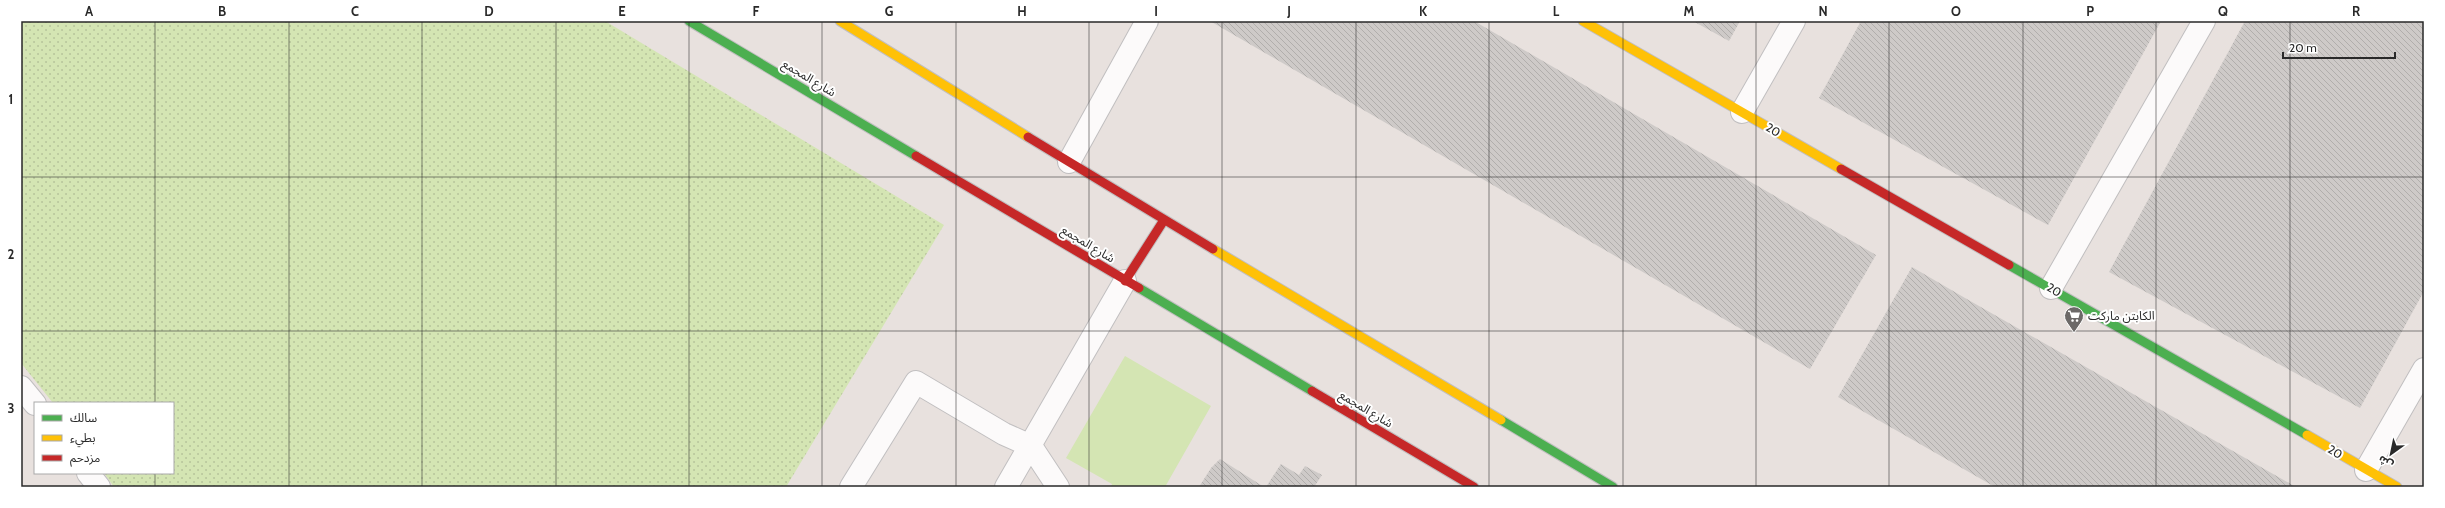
<svg xmlns="http://www.w3.org/2000/svg" width="2445" height="508" font-family="Cabin,'Noto Sans Arabic',sans-serif">
  <defs>
    <pattern id="park-dots" width="8" height="8" patternUnits="userSpaceOnUse"><rect width="8" height="8" fill="#d4e5b3"/><path d="M2 2h.1M6 6h.1" fill="none" stroke="#b6c49a" stroke-width="1.8" stroke-linecap="round"/></pattern>
    <pattern id="building-back-hatch" width="6" height="6" patternUnits="userSpaceOnUse"><rect width="6" height="6" fill="#cecac8"/><path d="M-1 5l2 2M0 0l6 6M5-1l2 2" fill="none" stroke="#b1aeac"/></pattern>
  </defs>
  <rect width="100%" height="100%" fill="#e8e1de"/>
  <path fill="#d4e5b3" d="M1125 356 1211 406 1165 487H1111L1112 484 1066 458Z"/>
  <path fill="url(#park-dots)" d="M21 21H605L944 225 786 487H114L104 473H173V403H53L21 363Z"/>
  <g fill="url(#building-back-hatch)">
    <path d="M1210 21H1474L1876 255 1810 369Z"/>
    <path d="M1693 21H1740L1729 41Z"/>
    <path d="M1861 21H2161L2048 225 1819 98Z"/>
    <path d="M2245 21H2424V291L2360 408 2109 272Z"/>
    <path d="M1912 267 1965 298 2296 487H1995L1838 397Z"/>
    <path d="M1220 459 1264 487H1199L1211 468Z"/>
    <path d="M1281 464 1299 475 1305 466 1322 475 1314 487H1266Z"/>
  </g>
  <g fill="none" stroke-linecap="round" stroke-linejoin="round">
    <defs>
      <g id="street">
        <path d="M1742 112 1794 21"/>
        <path d="M1069 162 1147 21"/>
        <path d="M2051 288 2204 21"/>
        <path d="M21 387 35 404"/>
        <path d="M2366 470 2424 369"/>
        <path d="M88 473 99 487"/>
        <path d="M851 487 916 382 1004 434 1031 446 1058 487"/>
        <path d="M1006 487 1125 281"/>
      </g>
      <g id="fast">
        <path d="M689 21 916 156"/>
        <path d="M2009 265 2307 435"/>
        <path d="M1139 288 1312 391"/>
        <path d="M1501 420 1613 487"/>
      </g>
      <g id="slow">
        <path d="M840 21 1028 137"/>
        <path d="M1583 21 1841 169"/>
        <path d="M1213 249 1501 420"/>
        <path d="M2307 435 2397 487"/>
      </g>
      <g id="jam">
        <path d="M1028 137 1213 249"/>
        <path d="M916 156 1139 288"/>
        <path d="M1841 169 2009 265"/>
        <path d="M1125 281 1164 220"/>
        <path d="M1312 391 1474 487"/>
      </g>
    </defs>
    <use href="#street" stroke="#c1bfc0" stroke-width="24"/>
    <use href="#fast" stroke="#c1bfc0" stroke-width="11"/>
    <use href="#slow" stroke="#c1bfc0" stroke-width="11"/>
    <use href="#jam" stroke="#c1bfc0" stroke-width="11"/>
    <use href="#street" stroke="#fcfafa" stroke-width="22"/>
    <use href="#fast" stroke="#4caf50" stroke-width="9"/>
    <use href="#slow" stroke="#ffc107" stroke-width="9"/>
    <use href="#jam" stroke="#c62828" stroke-width="9"/>
  </g>
  <path fill="none" stroke="#292929" stroke-width="1" stroke-opacity="0.55" d="M155 21V403M289 21V487M422 21V487M556 21V487M689 21V487M822 21V487M956 21V487M1089 21V487M1222 21V487M1356 21V487M1489 21V487M1623 21V487M1756 21V487M1889 21V487M2023 21V487M2156 21V487M2290 21V487M21 177H2424M21 331H2424M155 473V487"/>
  <defs>
    <symbol id="supermarket-pin" viewBox="-11 -11 22 30"><path d="M0 17L-7.5 6A9.5 9.5 0 1 1 7.5 6Z" fill="#6c6968" stroke="#fff"/><path d="M-6-5.5h2.5l.6 2H6L4.5 2H-2.5L-4.4-4H-6ZM-1.5 3.2a1.3 1.3 0 1 0 .1 0ZM3 3.2a1.3 1.3 0 1 0 .1 0Z" fill="#fff"/></symbol>
  </defs>
  <g fill-rule="evenodd">
    <use href="#supermarket-pin" x="2063" y="305" width="22" height="30"/>
  </g>
  <g text-anchor="middle" stroke-width="4" stroke-linejoin="round" paint-order="stroke">
    <g font-size="12" fill="#292929" stroke="#fff">
      <text transform="translate(809 78) rotate(31)" y="4">شارع المجمع</text>
      <text transform="translate(1773 130) rotate(30)" y="4">20</text>
      <text transform="translate(1088 244) rotate(31)" y="4">شارع المجمع</text>
      <text transform="translate(2054 290) rotate(30)" y="4">20</text>
      <text transform="translate(1366 409) rotate(31)" y="4">شارع المجمع</text>
      <text transform="translate(2335 452) rotate(30)" y="4">20</text>
    </g>
    <g font-size="12" fill="#292929" stroke="#fff" text-anchor="start">
      <text x="2088" y="320">الكابتن ماركت</text>
    </g>
  </g>
  <rect width="2445" height="508" fill="none" stroke="#ffffff" stroke-width="44"/>
  <rect x="34" y="402" width="140" height="72" fill="#ffffff" stroke="#a9a9a9"/>
  <rect x="42" y="415" width="20" height="6" fill="#4caf50" stroke="#a9a9a9"/>
  <text x="70" y="422" font-size="12" fill="#292929">سالك</text>
  <rect x="42" y="435" width="20" height="6" fill="#ffc107" stroke="#a9a9a9"/>
  <text x="70" y="442" font-size="12" fill="#292929">بطيء</text>
  <rect x="42" y="455" width="20" height="6" fill="#c62828" stroke="#a9a9a9"/>
  <text x="70" y="462" font-size="12" fill="#292929">مزدحم</text>
  <g transform="translate(2391 454) rotate(213)" stroke="#ffffff" stroke-width="3" paint-order="stroke">
  <path d="M0-3L7 15L0 10L-7 15Z" fill="#292929"/>
  <text y="-6" font-size="11" font-weight="bold" text-anchor="middle" fill="#292929">ش</text>
  </g>
  <path d="M2283 52v6h112v-6" fill="none" stroke="#292929" stroke-width="2"/>
  <text x="2289" y="52" font-size="12" fill="#292929" stroke="#ffffff" stroke-width="3" paint-order="stroke">20 m</text>
  <rect x="22" y="22" width="2401" height="464" fill="none" stroke="#292929" stroke-width="1.5"/>
  <g font-size="13" text-anchor="middle" font-weight="bold" fill="#292929">
    <text x="89" y="16">A</text>
    <text x="222" y="16">B</text>
    <text x="355" y="16">C</text>
    <text x="489" y="16">D</text>
    <text x="622" y="16">E</text>
    <text x="756" y="16">F</text>
    <text x="889" y="16">G</text>
    <text x="1022" y="16">H</text>
    <text x="1156" y="16">I</text>
    <text x="1289" y="16">J</text>
    <text x="1423" y="16">K</text>
    <text x="1556" y="16">L</text>
    <text x="1689" y="16">M</text>
    <text x="1823" y="16">N</text>
    <text x="1956" y="16">O</text>
    <text x="2090" y="16">P</text>
    <text x="2223" y="16">Q</text>
    <text x="2356" y="16">R</text>
    <text x="11" y="104">1</text>
    <text x="11" y="259">2</text>
    <text x="11" y="413">3</text>
  </g>
</svg>
